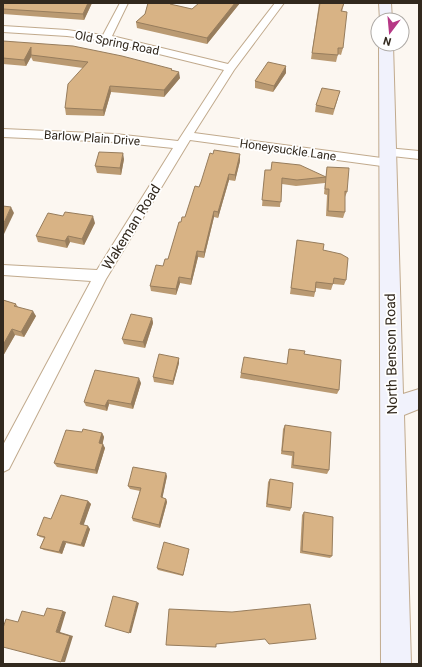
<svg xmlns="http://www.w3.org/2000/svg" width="422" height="667" font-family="Roboto,sans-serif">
  <rect width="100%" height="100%" fill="#fcf7f1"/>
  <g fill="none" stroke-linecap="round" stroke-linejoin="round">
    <defs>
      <g id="street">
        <path d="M120 3H128L112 36 228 64 275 3H284L234 70 194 133 389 159 393 160 395 163 393 166 389 167 190 140 106 279 9 469 3 472V445L91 281 3 275V265L97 270 173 148 115 142 3 137V129L115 134 178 141 224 70 106 41 67 36 3 32V26L67 30 103 35Z"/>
        <path d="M387 148 419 151V159L383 155 381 152 383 149Z"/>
      </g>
      <g id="secondary">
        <path d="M379 3H391L392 20H380Z"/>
        <path d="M379 44H393L403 394 419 389V409L404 415 411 664H381Z"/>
      </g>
    </defs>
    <use href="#street" stroke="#c1aa8d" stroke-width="2"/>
    <use href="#secondary" stroke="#c1aa8d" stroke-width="2"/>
    <use href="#street" fill="#fff" fill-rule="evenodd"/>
    <use href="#secondary" fill="#f1f2fc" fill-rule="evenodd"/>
  </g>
  <g fill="#ba9a72">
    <path d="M3 3H92L84 20 3 14Z"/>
    <path d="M148 3H172V5L192 9 240 3 207 44 137 28 136 22 145 14Z"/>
    <path d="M319 3H344L342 12 343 48 341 55 338 54 336 62 311 59Z"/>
    <path d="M3 41 172 71 180 78 164 97 111 92 104 116 66 115 65 108 83 68 33 61 31 57 26 66 3 64Z"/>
    <path d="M286 73 273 92 255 88V81Z"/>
    <path d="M338 98 333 115 315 112 316 105Z"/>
    <path d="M124 159 121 175 97 173 95 166Z"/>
    <path d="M240 161 235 181 229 180 218 218 214 217 204 258 198 257 191 285 180 283 176 295 151 291 150 286 168 259 181 222 185 217 201 182Z"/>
    <path d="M327 167 347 192 345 197V212L343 218 326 216 327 195 324 194 325 183 296 186 282 184 280 207 262 206 265 170 326 177Z"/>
    <path d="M95 223 84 245 70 242 67 248 38 242 36 236Z"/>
    <path d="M297 240 323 250 346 280 344 285 333 284 331 290 316 288 314 297 290 294Z"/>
    <path d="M3 300 16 304 18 307 36 316 24 337 15 335 3 356Z"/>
    <path d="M152 318 153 323 145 348 124 344 122 339Z"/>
    <path d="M289 349 304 354 339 390 337 394 240 378 241 373 287 364Z"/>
    <path d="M179 358V363L173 385 154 382 153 377Z"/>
    <path d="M141 383 133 409 109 404 107 411 86 406 84 402Z"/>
    <path d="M285 425 329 470 327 474 291 468 292 456 281 454 283 429Z"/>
    <path d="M82 432 102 433 104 437 102 444 105 448 97 474 57 467 54 463Z"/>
    <path d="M167 476 162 498 166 499 167 502 160 528 133 521 132 518 140 491 130 489 128 486Z"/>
    <path d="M270 479 291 508 290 511 266 507 268 482Z"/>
    <path d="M88 501 91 504 83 525 90 529 84 547 66 543 62 554 44 550 40 548 44 538 40 537 37 535 51 519Z"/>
    <path d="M304 512 332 556 330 558 300 553 302 515Z"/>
    <path d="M189 549V551L183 576 158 570 157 568Z"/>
  </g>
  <g fill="#977d5d">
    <path d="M88 3H92L84 20 83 14Z"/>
    <path d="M235 3H240L207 44V38Z"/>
    <path d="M31 47V57L26 66 24 60Z"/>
    <path d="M286 66V73L273 92 274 86Z"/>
    <path d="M179 72 180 78 164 97V90Z"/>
    <path d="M110 86 111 92 104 116 103 110Z"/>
    <path d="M123 153 124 159 121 175 120 168Z"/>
    <path d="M240 154V161L235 181V175Z"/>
    <path d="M229 174V180L218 218V212Z"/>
    <path d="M11 207 14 213 4 234 3 231V225Z"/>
    <path d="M214 211V217L204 258V252Z"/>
    <path d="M93 216 95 223 84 245 82 239Z"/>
    <path d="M68 236 70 242 67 248 65 241Z"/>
    <path d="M197 251 198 257 191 285V279Z"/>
    <path d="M179 277 180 283 176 295V289Z"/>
    <path d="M33 311 36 316 24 337 21 332Z"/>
    <path d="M152 318 153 323 145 348 143 342Z"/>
    <path d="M12 329 15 335 3 356V345Z"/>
    <path d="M179 358V363L173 385V381Z"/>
    <path d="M139 378 141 383 133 409 131 404Z"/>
    <path d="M108 400 109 404 107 411 105 406Z"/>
    <path d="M102 433 104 437 102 447 99 443Z"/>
    <path d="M103 444 105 448 97 474 95 470Z"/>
    <path d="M166 473 167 476 162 500 161 497Z"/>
    <path d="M166 499 167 502 160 528 159 525Z"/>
    <path d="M88 501 91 504 83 527 80 524Z"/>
    <path d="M88 526 90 529 84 547 81 545Z"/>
    <path d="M63 541 66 543 62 554 59 552Z"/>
    <path d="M137 602 139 603 131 633H129Z"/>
    <path d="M63 611 66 612 60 632 73 636 65 662H61L56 632Z"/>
  </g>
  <g fill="#d8b385" stroke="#977d5d">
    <path d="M3 3H88L83 14 3 9Z"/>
    <path d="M148 3H170V4L192 9 199 3H235L207 38 136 22 145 14Z"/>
    <path d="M320 3H344L341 11 347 12 343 48H338V55L312 53Z"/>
    <path d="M3 41 73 46 122 56 172 69 171 70 179 72 164 90 110 86 103 110 65 108 68 84 88 62 31 55V47L24 60 3 58Z"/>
    <path d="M268 62 286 66 274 86 255 81Z"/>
    <path d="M322 88 340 91 334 109 316 105Z"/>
    <path d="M214 150 240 154 235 175 229 174 218 212 214 211 204 252 197 251 191 279 179 277 176 289 150 286 156 265 163 266 165 259H168L179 222H181L182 217H185L195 186 199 187 201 182 210 153 213 154Z"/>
    <path d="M99 152 123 153 120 168 95 166Z"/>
    <path d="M272 162 300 165 326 177 327 167 349 168 347 192 345 191V212L328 211 329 189H325L326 177 297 180 282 178 281 202 262 200 265 170H271Z"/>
    <path d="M3 206 11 207 3 225Z"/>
    <path d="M65 212 93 216 82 239 68 236 65 241 36 236 48 213 63 216Z"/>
    <path d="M297 240 324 244 323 250 341 254 348 258 346 280 334 278 333 284 316 282 315 292 291 288Z"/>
    <path d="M3 300 16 304 14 306 33 311 21 332 12 329 3 345Z"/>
    <path d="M131 314 152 318 143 342 122 339Z"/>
    <path d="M289 349 305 351 304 354 341 360 339 390 241 373 244 357 287 364Z"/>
    <path d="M159 354 179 358 173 381 153 377Z"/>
    <path d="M95 370 139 378 131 404 108 400 105 406 84 402Z"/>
    <path d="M285 425 331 432 329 470 293 465 294 452 282 451Z"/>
    <path d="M83 429 102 433 99 443 103 444 95 470 54 463 66 430 82 432Z"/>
    <path d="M133 467 166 473 161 497 166 499 159 525 132 518 141 488 128 486Z"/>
    <path d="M270 479 293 483 291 508 267 504Z"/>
    <path d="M61 495 88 501 80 524 88 526 81 545 63 541 59 552 40 548 45 537 37 535 44 517 51 519Z"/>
    <path d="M304 512 333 517 332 556 302 551Z"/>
    <path d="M164 542 189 549 183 575 157 568Z"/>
    <path d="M113 596 137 602 129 633 105 626Z"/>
    <path d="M310 604 316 639 269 644 265 639 216 644V647L166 645 169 609 232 612Z"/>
    <path d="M47 608 63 611 56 632 70 636 61 662 3 647V628L6 619 18 622 22 611 44 616Z"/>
  </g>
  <g text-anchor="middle" stroke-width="3.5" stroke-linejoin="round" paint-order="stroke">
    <g font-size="12" fill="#32291e" stroke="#fff">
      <text transform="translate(117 43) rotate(11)" y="4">Old Spring Road</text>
      <text transform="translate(92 138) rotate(4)" y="4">Barlow Plain Drive</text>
      <text transform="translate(288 150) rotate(8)" y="4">Honeysuckle Lane</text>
    </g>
    <g font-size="14" fill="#32291e" stroke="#fff">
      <text transform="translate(131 227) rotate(-58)" y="5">Wakeman Road</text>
      <text transform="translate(391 354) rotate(-91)" y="5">North Benson Road</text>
    </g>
  </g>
  <rect width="422" height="667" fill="none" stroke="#32291e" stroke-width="8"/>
  <g transform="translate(390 32) rotate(196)"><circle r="19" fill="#ffffff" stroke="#ada9a5"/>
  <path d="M0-3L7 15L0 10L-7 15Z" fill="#b63886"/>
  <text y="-6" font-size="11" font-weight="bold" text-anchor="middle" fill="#32291e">N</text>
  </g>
</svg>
